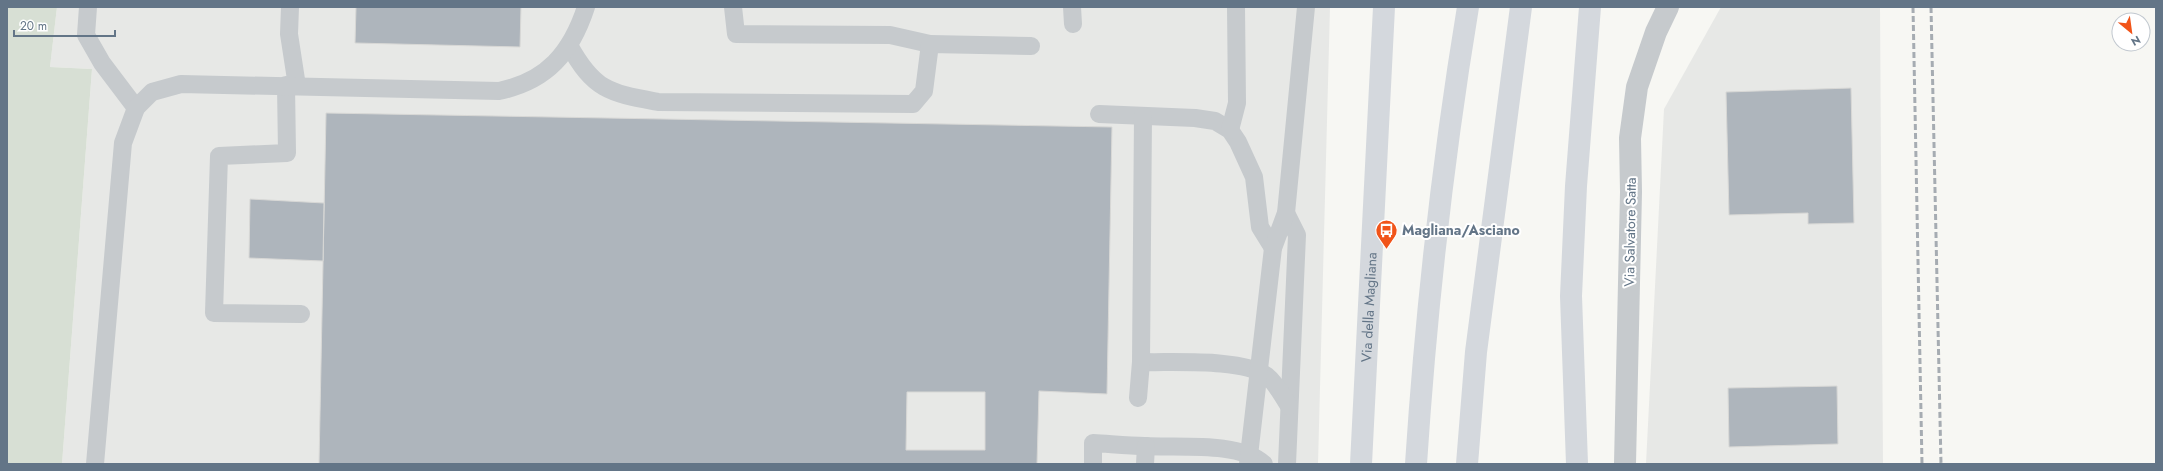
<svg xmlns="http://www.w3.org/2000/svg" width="2163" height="471" font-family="Jost,sans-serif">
  <rect width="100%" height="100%" fill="#f7f7f3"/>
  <g fill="#e7e8e6">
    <path d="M57 7H1330L1318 464H62L92 69 50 67Z"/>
    <path d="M1721 7H1880L1883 464H1646L1664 109Z"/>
  </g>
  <path fill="#d7dfd4" d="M7 7H57L50 67 92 69 62 464H7Z"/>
  <g fill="#aeb5bc" stroke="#d8d8d6" fill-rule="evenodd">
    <path d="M356 7H521L520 47 355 43Z"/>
    <path d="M1851 88 1854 223 1808 224V213L1729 215 1726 92Z"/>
    <path d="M326 113 1112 127 1107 394 1039 391 1037 464H319ZM907 392H985V450H906Z"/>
    <path d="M250 199 324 203 323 261 249 258Z"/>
    <path d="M1837 386 1838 444 1729 447 1728 388Z"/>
  </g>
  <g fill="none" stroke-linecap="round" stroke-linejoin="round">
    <g stroke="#c6cacd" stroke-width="18">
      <path d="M88 7 86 35 102 63 136 108"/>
      <path d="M290 7 289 34 297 86"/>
      <path d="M733 7 736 34 890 35 930 44"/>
      <path d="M1072 7 1073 24"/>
      <path d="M569 45C594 91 610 93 658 102L913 104 924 91 930 44 1031 46"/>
      <path d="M286 85 287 153 219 156 214 313 301 314"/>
      <path d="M1099 114 1195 118 1215 121 1230 130 1238 142 1254 177 1260 227 1273 248"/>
      <path d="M1230 130 1237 103 1236 7"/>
      <path d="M1286 213 1297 235 1287 464"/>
      <path d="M1141 362C1172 363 1242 358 1267 376 1276 383 1283 397 1289 406"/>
      <path d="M1138 398 1141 362 1143 116"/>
      <path d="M95 464 123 143 136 108 152 92 181 84 499 91C547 81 571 53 586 7"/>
      <path d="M1093 464V443C1111 444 1128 446 1145 446 1177 448 1240 441 1264 464"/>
      <path d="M1145 464 1146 446"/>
      <path d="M1248 464 1273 248 1286 213 1306 7"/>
    </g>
    <path stroke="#c6cacd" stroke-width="22" d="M1625 464 1631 192 1630 138 1637 87 1656 32 1668 7"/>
    <path stroke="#d4d8dd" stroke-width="22" id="s1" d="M1361 464 1384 7"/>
    <g stroke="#d4d8dd" stroke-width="22">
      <path d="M1416 464C1426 311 1443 158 1468 7"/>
      <path d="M1467 464 1476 352 1521 7"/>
      <path d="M1577 464 1571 296 1576 186 1590 7"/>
    </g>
    <g stroke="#a6acb2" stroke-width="3" stroke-dasharray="6 3" stroke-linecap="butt">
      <path d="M1913 7 1922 464"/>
      <path d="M1931 7 1941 464"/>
    </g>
  </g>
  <defs>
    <symbol id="bus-pin" viewBox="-11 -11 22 30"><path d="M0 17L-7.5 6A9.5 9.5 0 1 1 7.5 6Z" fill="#f15419" stroke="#fff"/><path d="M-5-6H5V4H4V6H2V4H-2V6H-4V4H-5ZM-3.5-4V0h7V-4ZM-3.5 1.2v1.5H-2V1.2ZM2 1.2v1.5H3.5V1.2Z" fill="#fff"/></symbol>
  </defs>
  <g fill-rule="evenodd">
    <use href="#bus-pin" x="1374" y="218" width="25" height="34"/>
  </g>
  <g text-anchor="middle" stroke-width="4" stroke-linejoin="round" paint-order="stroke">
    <g font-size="14" font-weight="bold" fill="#637587" stroke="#fff" text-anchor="start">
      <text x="1402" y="235">Magliana/Asciano</text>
    </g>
    <g font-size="14" fill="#637587" stroke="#fff">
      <text transform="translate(1630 232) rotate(-89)" y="5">Via Salvatore Satta</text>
      <text dy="5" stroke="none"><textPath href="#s1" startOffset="157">Via della Magliana</textPath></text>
    </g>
  </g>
  <rect width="2163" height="471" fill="none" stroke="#637587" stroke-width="16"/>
  <g transform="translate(2131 32) rotate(151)"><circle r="19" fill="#ffffff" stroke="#c1c8cf"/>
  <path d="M0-3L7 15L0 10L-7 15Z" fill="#f15419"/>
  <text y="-6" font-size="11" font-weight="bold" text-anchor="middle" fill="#637587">N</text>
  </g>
  <path d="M14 30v6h101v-6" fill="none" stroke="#637587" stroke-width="2"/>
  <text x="20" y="30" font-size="12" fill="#637587" stroke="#ffffff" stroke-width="3" paint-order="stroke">20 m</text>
</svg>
